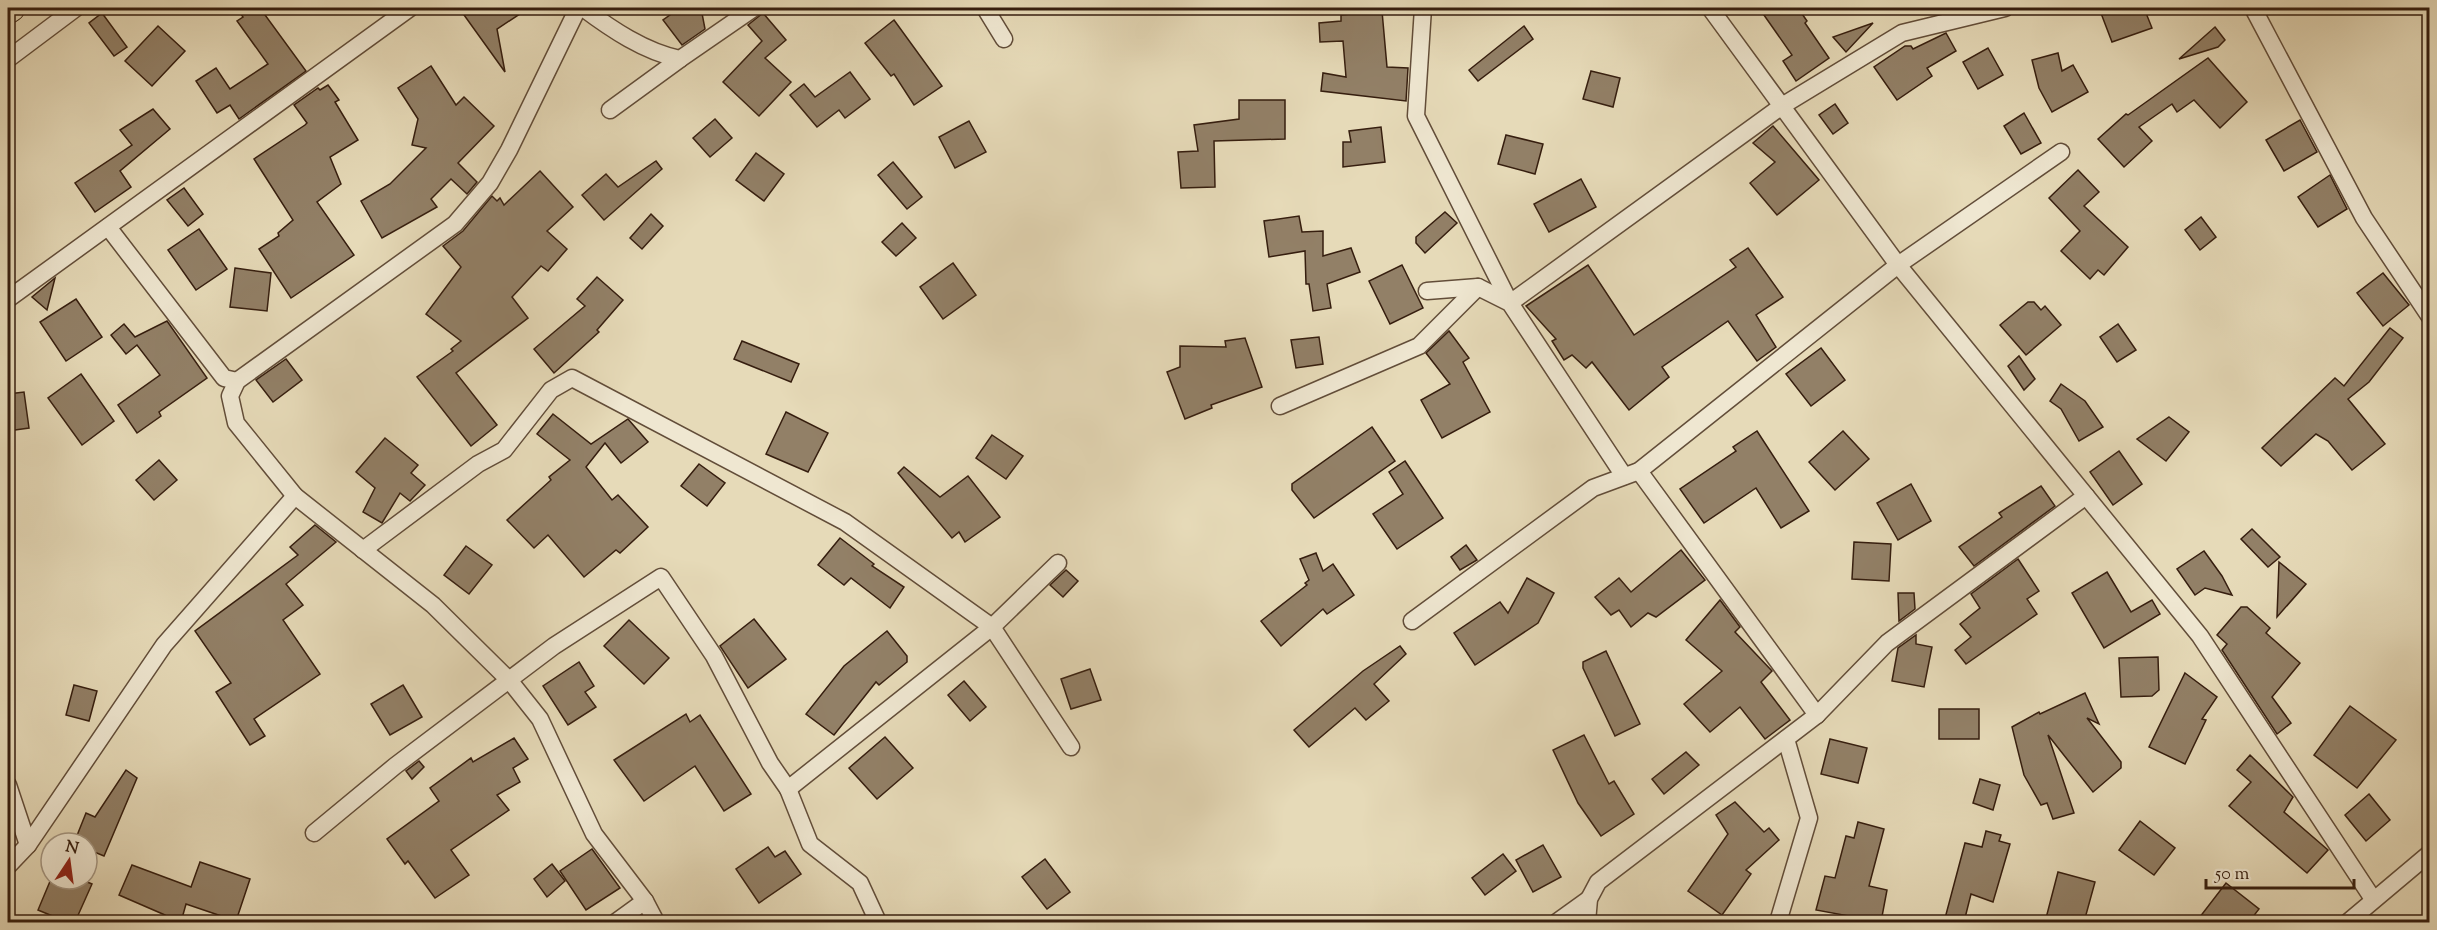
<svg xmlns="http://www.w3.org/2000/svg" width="2437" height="930" font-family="'Sorts Mill Goudy',serif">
  <rect width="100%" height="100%" fill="#e6dab8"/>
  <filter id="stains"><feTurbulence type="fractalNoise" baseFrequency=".00333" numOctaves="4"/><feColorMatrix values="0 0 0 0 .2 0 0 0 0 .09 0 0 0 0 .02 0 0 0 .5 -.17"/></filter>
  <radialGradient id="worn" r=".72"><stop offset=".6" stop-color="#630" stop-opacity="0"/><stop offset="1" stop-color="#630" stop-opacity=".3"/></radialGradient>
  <g fill="#928067" stroke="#361e0f" stroke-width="1.5">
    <path d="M237 8H260L306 71 239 119 230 105 217 113 196 81 216 68 230 89 268 64 237 21 243 17Z"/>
    <path d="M459 8H529L497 29 505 72Z"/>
    <path d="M680 8H701L705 29 682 45 663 20Z"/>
    <path d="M1759 8H1798L1807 21 1805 23 1829 58 1796 81 1783 61 1792 55Z"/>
    <path d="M2099 8H2144L2152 28 2112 42Z"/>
    <path d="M1382 11 1387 67 1408 68 1406 101 1321 91 1323 73 1346 77 1343 41 1320 42 1319 23 1341 21V15Z"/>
    <path d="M102 13 127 47 114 56 89 23Z"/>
    <path d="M763 13 786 40 765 58 791 82 759 116 723 82 762 41 748 25Z"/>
    <path d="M894 20 942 86 914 105 894 74 891 76 865 43Z"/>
    <path d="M1873 23 1846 52 1833 37Z"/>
    <path d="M158 26 185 51 152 86 125 61Z"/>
    <path d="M1524 26 1533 39 1478 81 1469 70Z"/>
    <path d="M2215 27 2225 40 2218 47 2179 59Z"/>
    <path d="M1946 33 1956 51 1927 68 1932 76 1897 100 1874 67 1905 46H1911L1913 49Z"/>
    <path d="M1988 48 2003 75 1978 89 1963 62Z"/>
    <path d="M2058 53 2062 71 2073 65 2088 92 2052 112 2039 88 2032 60Z"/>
    <path d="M2208 58 2247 102 2220 128 2194 100 2177 112 2172 104 2139 127 2152 141 2124 167 2098 139 2126 114 2128 115Z"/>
    <path d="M431 66 456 105 464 97 494 126 458 163 477 182 467 194 451 179 431 199 437 207 382 238 361 201 390 184 426 148 412 145 418 119 398 88Z"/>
    <path d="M1591 71 1620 78 1613 107 1583 99Z"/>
    <path d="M850 72 870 99 845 118 839 110 817 127 790 95 804 84 815 97Z"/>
    <path d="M328 85 339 100 335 102 358 140 330 157 341 184 317 202 354 255 291 298 259 249 279 236 278 233 293 220 254 159 305 125 307 123 294 105 318 88 320 90Z"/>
    <path d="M1239 100H1285V139L1214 141 1215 187 1181 188 1178 152 1198 151 1194 125 1239 119Z"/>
    <path d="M1835 104 1848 123 1833 134 1819 115Z"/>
    <path d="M153 109 170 129 120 171 131 187 95 212 75 183 132 145 120 130Z"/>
    <path d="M2024 113 2041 143 2021 154 2004 126Z"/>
    <path d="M715 119 732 138 710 157 693 138Z"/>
    <path d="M2300 120 2317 152 2284 171 2266 140Z"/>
    <path d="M969 121 986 152 955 168 939 137Z"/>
    <path d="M1773 126 1819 180 1777 215 1750 183 1775 162 1753 143Z"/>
    <path d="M1381 127 1385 162 1343 167V142H1351L1349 131Z"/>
    <path d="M1506 135 1543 144 1535 174 1498 164Z"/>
    <path d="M756 153 784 174 764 201 736 180Z"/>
    <path d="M656 161 662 169 604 220 582 195 606 174 618 187Z"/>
    <path d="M893 162 922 197 907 209 878 175Z"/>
    <path d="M2078 170 2099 192 2084 206 2128 247 2104 275 2098 270 2090 279 2061 251 2080 231 2049 198Z"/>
    <path d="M540 171 573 207 547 231 567 249 548 271 541 266 512 297 528 318 456 373 497 425 471 446 417 377 453 351 451 349 461 341 426 314 461 267 443 246 463 231 492 196 497 201 500 198 504 205Z"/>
    <path d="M2330 175 2347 209 2318 227 2298 197Z"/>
    <path d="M1581 179 1596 207 1549 232 1534 204Z"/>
    <path d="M184 188 203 214 188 226 167 200Z"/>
    <path d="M1445 212 1457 223 1425 253 1416 243V237Z"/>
    <path d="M651 214 663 226 642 249 630 238Z"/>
    <path d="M1299 216 1302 232 1323 231V256L1351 248 1360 272 1327 284 1331 308 1313 311 1309 284H1306L1305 251 1269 257 1264 221Z"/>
    <path d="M2201 217 2216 237 2200 250 2185 230Z"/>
    <path d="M902 223 916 238 896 256 882 242Z"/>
    <path d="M199 229 227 269 196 290 168 250Z"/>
    <path d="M1748 248 1783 297 1756 315 1776 347 1757 361 1728 321 1662 367 1669 377 1629 410 1592 362 1586 368 1572 355 1564 360 1552 341 1556 339 1526 306 1588 265 1634 335 1736 267 1730 260Z"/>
    <path d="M953 263 976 295 943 319 920 287Z"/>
    <path d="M1402 265 1423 308 1390 324 1369 281Z"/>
    <path d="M235 268 271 273 267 311 230 307Z"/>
    <path d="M2383 273 2409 305 2383 326 2357 293Z"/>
    <path d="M597 277 623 300 597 330 599 332 554 373 534 349 585 306 577 299Z"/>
    <path d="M55 278 47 310 32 297Z"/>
    <path d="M76 299 102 337 66 361 40 322Z"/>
    <path d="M2028 302H2034L2041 310 2045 306 2061 325 2026 355 2000 325Z"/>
    <path d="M167 321 207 378 159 412 161 416 137 433 118 405 160 375 137 345 126 354 111 335 124 324 135 337Z"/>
    <path d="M2118 324 2136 350 2117 362 2100 337Z"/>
    <path d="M2390 328 2403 338 2369 382 2348 399 2385 444 2352 470 2328 441 2316 434 2281 466 2262 448 2335 378 2344 386Z"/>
    <path d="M1449 331 1469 358 1463 362 1490 412 1442 438 1421 400 1450 384 1426 353Z"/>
    <path d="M1319 337 1323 364 1296 368 1291 340Z"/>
    <path d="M1245 338 1262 387 1211 405 1212 408 1185 419 1167 372 1180 367V346L1226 347 1225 341Z"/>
    <path d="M742 341 799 364 791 382 734 359Z"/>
    <path d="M1821 348 1845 380 1811 406 1786 374Z"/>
    <path d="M2019 356 2035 379 2024 390 2008 366Z"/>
    <path d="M286 359 302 380 273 402 256 380Z"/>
    <path d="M81 374 114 421 82 445 48 398Z"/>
    <path d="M2061 384 2085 401 2103 427 2079 441 2061 409 2050 401Z"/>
    <path d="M24 392 29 428 8 431V394Z"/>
    <path d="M786 412 828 433 808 472 766 454Z"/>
    <path d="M553 414 591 444 628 419 648 442 621 463 605 443 586 467 612 500 618 495 648 527 620 553 616 550 584 577 548 535 534 548 507 520 551 480 549 477 570 460 537 434Z"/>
    <path d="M2169 417 2189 432 2166 461 2137 439Z"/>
    <path d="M1372 427 1395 461 1314 518 1292 490V484Z"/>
    <path d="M1757 431 1809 511 1781 528 1756 488 1704 523 1680 489 1736 451 1733 447Z"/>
    <path d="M1843 431 1869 459 1835 490 1809 462Z"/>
    <path d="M992 435 1023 456 1006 479 976 458Z"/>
    <path d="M385 438 418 465 411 473 425 485 410 501 400 493 382 523 363 512 375 488 356 472Z"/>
    <path d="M2119 451 2142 484 2113 505 2090 472Z"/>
    <path d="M159 460 177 480 154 500 136 480Z"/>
    <path d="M1405 461 1443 518 1397 549 1373 514 1403 494 1389 472Z"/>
    <path d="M699 464 725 483 707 506 681 486Z"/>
    <path d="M904 467 940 497 968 476 1000 517 965 542 959 532 952 538 898 473Z"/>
    <path d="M1911 484 1931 521 1898 540 1877 503Z"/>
    <path d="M2041 486 2055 506 1974 566 1959 547 2002 517 1999 513Z"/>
    <path d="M315 525 336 542 286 584 303 605 283 620 320 674 254 719 265 736 250 745 216 692 231 683 195 631 298 555 290 547Z"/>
    <path d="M2252 529 2280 557 2268 567 2241 539Z"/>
    <path d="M840 538 874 564 872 566 904 587 890 608 851 578 844 585 818 565Z"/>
    <path d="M1854 542 1891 544 1889 581 1852 579Z"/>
    <path d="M1466 545 1477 560 1460 570 1451 557Z"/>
    <path d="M466 546 492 565 469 594 444 575Z"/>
    <path d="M1681 550 1705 580 1656 617 1648 613 1631 627 1619 610 1611 615 1595 597 1619 578 1631 592Z"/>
    <path d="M2204 551 2222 576 2232 595 2205 588 2195 595 2177 569Z"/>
    <path d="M1316 553 1323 571 1333 564 1354 595 1327 614 1323 609 1281 646 1261 621 1307 585 1305 583 1309 580 1300 559Z"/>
    <path d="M2018 559 2039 591 2027 599 2037 614 1966 664 1955 650 1971 637 1960 624 1980 608 1971 594Z"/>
    <path d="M2279 562 2306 584 2277 617Z"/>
    <path d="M1066 570 1078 581 1063 597 1050 585Z"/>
    <path d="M2107 572 2131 612 2152 600 2160 614 2104 648 2072 593Z"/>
    <path d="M1527 578 1554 593 1538 623 1475 665 1454 633 1500 602 1508 613Z"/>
    <path d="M1898 593H1914L1915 609 1899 621Z"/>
    <path d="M1720 600 1740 627 1735 632 1772 671 1761 682 1790 720 1765 739 1740 707 1710 732 1684 704 1722 671 1686 640Z"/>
    <path d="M2241 607H2247L2270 628 2266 633 2300 663 2272 697 2291 723 2277 734 2222 650 2227 644 2217 635Z"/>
    <path d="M754 619 786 659 748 688 720 646Z"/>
    <path d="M629 620 669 658 644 684 604 646Z"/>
    <path d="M887 631 907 656V662L879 685 876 682 834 735 806 714 844 666Z"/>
    <path d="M1916 635V644L1932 647 1924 687 1892 681 1898 648Z"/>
    <path d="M1400 646 1406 654 1374 684 1389 701 1366 720 1355 708 1309 747 1294 730 1363 671Z"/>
    <path d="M1606 651 1640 724 1615 736 1583 668V662Z"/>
    <path d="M2158 657 2159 690 2152 696 2121 697 2119 658Z"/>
    <path d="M579 662 594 686 585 692 596 707 568 725 543 686Z"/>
    <path d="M1090 669 1101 700 1071 709 1061 679Z"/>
    <path d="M2185 673 2217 697 2202 719 2206 720 2185 764 2149 747Z"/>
    <path d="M964 681 986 707 970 721 948 695Z"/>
    <path d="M74 685 97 691 89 721 66 715Z"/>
    <path d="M403 685 422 717 390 735 371 704Z"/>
    <path d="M2085 693 2099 724 2087 718 2121 762V768L2093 792 2048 735 2074 813 2053 819 2047 803 2041 805 2024 775 2012 727 2039 712 2040 714Z"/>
    <path d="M2350 706 2396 740 2357 788 2314 755Z"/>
    <rect x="1939" y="709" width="40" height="30"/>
    <path d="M686 714 690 722 700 715 751 794 724 811 695 766 644 801 614 760Z"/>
    <path d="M1584 735 1609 784 1614 781 1634 814 1601 836 1578 803 1553 750Z"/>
    <path d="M885 737 913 768 877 799 849 768Z"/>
    <path d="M514 738 528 759 513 768 520 782 497 795 509 810 451 850 469 875 435 898 408 861 405 864 387 839 439 801 430 788 471 758 473 762Z"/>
    <path d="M1830 739 1867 748 1858 783 1821 774Z"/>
    <path d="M1686 752 1699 765 1664 794 1652 779Z"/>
    <path d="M2250 755 2293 797 2284 812 2328 850 2307 873 2229 806 2251 782 2237 770Z"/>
    <path d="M419 761 424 767 412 779 406 771Z"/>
    <path d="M126 770 137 778 104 856 87 849V843H74L86 813 95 817Z"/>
    <path d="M1980 779 2000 785 1993 810 1973 803Z"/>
    <path d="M2369 794 2390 820 2366 841 2345 815Z"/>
    <path d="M1735 802 1764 832 1769 828 1779 840 1746 870 1751 874 1722 915 1688 891 1728 834 1716 815Z"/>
    <path d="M2140 821 2175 848 2154 875 2119 850Z"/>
    <path d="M1858 822 1884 829 1869 886 1887 890 1881 922 1816 910 1825 876 1835 878 1846 836 1854 838Z"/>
    <path d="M1986 831 2001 835 1999 841 2010 844 1993 902 1971 894 1964 922H1944L1965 843 1982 847Z"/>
    <path d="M1543 845 1561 877 1533 892 1516 860Z"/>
    <path d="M768 847 775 857 785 851 801 874 759 903 736 869Z"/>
    <path d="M592 849 620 888 586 910 560 871Z"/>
    <path d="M1503 854 1516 871 1485 895 1472 878Z"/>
    <path d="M1045 859 1070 892 1047 909 1022 877Z"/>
    <path d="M200 862 250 879 236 921 186 904 181 922H163L165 915 119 895 132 865 191 887Z"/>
    <path d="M552 864 565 881 547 897 534 879Z"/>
    <path d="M2058 872 2095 882 2084 922H2045Z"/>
    <path d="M51 879H80L92 884 75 922H67L38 910Z"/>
    <path d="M2226 883 2259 909 2249 922H2196Z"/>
  </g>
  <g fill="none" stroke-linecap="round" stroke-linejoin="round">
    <defs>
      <g id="minor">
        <path d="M578 8 509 150 490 183 455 224 237 381 230 396 236 423 295 496 433 605 509 680 540 719 594 834 645 901 656 922"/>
        <path d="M583 8C611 29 645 52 680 59L754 8"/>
        <path d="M985 8 1004 39"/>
        <path d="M1423 8 1416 116 1510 303 1782 106 1902 33 2005 8"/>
        <path d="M1710 8 1898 265 2200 636 2373 899"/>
        <path d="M2253 8 2364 218 2430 317"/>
        <path d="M8 59 76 8"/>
        <path d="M610 110 680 59"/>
        <path d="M108 227 224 378 237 381"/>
        <path d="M1427 291 1478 287 1510 303 1624 476"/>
        <path d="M8 299 410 8"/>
        <path d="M1280 406 1419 346 1478 287"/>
        <path d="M1639 471 1817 715"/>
        <path d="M363 550 478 464 504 450 551 390 572 378 845 522 992 627 1071 747"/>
        <path d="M1412 621 1593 488 1639 471 1898 265 2061 152"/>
        <path d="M8 785 28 845"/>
        <path d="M788 789 810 844 860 883 878 922"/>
        <path d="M314 833 395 766 554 646 661 577 714 656 770 763 788 789 992 627 1058 563"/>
        <path d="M8 866 28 845 164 645 295 496"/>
        <path d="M616 922 645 901"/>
        <path d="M1557 922 1589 899"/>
        <path d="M1587 922 1589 899 1598 882 1817 715 1887 643 2086 496"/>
        <path d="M1778 922 1809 818 1786 739"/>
        <path d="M2348 922 2430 853"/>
      </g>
      <path id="trunk" d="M8 10 11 8"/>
    </defs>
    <use href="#minor" stroke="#624d39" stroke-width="19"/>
    <use href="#trunk" stroke="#361e0f" stroke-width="29"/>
    <use href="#minor" stroke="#efe7d1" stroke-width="16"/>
    <use href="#trunk" stroke="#e6dab8" stroke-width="27"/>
  </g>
  <rect width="2437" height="930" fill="none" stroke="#e6dab8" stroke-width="30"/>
  <rect x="9" y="9" width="2419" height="912" fill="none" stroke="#361e0f" stroke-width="3"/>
  <rect x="15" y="15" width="2407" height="900" fill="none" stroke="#361e0f" stroke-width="1.5"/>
  <g transform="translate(69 861) rotate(13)"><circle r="28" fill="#efe7d1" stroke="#a59783" stroke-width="1.5"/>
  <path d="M0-4.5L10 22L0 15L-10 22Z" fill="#8f2418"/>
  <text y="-9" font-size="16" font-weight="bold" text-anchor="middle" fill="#361e0f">N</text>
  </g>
  <path d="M2206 879v9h148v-9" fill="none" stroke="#361e0f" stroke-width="3"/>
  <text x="2215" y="879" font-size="18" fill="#361e0f" stroke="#efe7d1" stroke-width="4.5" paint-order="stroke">50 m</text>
  <rect width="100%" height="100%" filter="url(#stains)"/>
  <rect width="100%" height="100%" fill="url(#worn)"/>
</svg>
